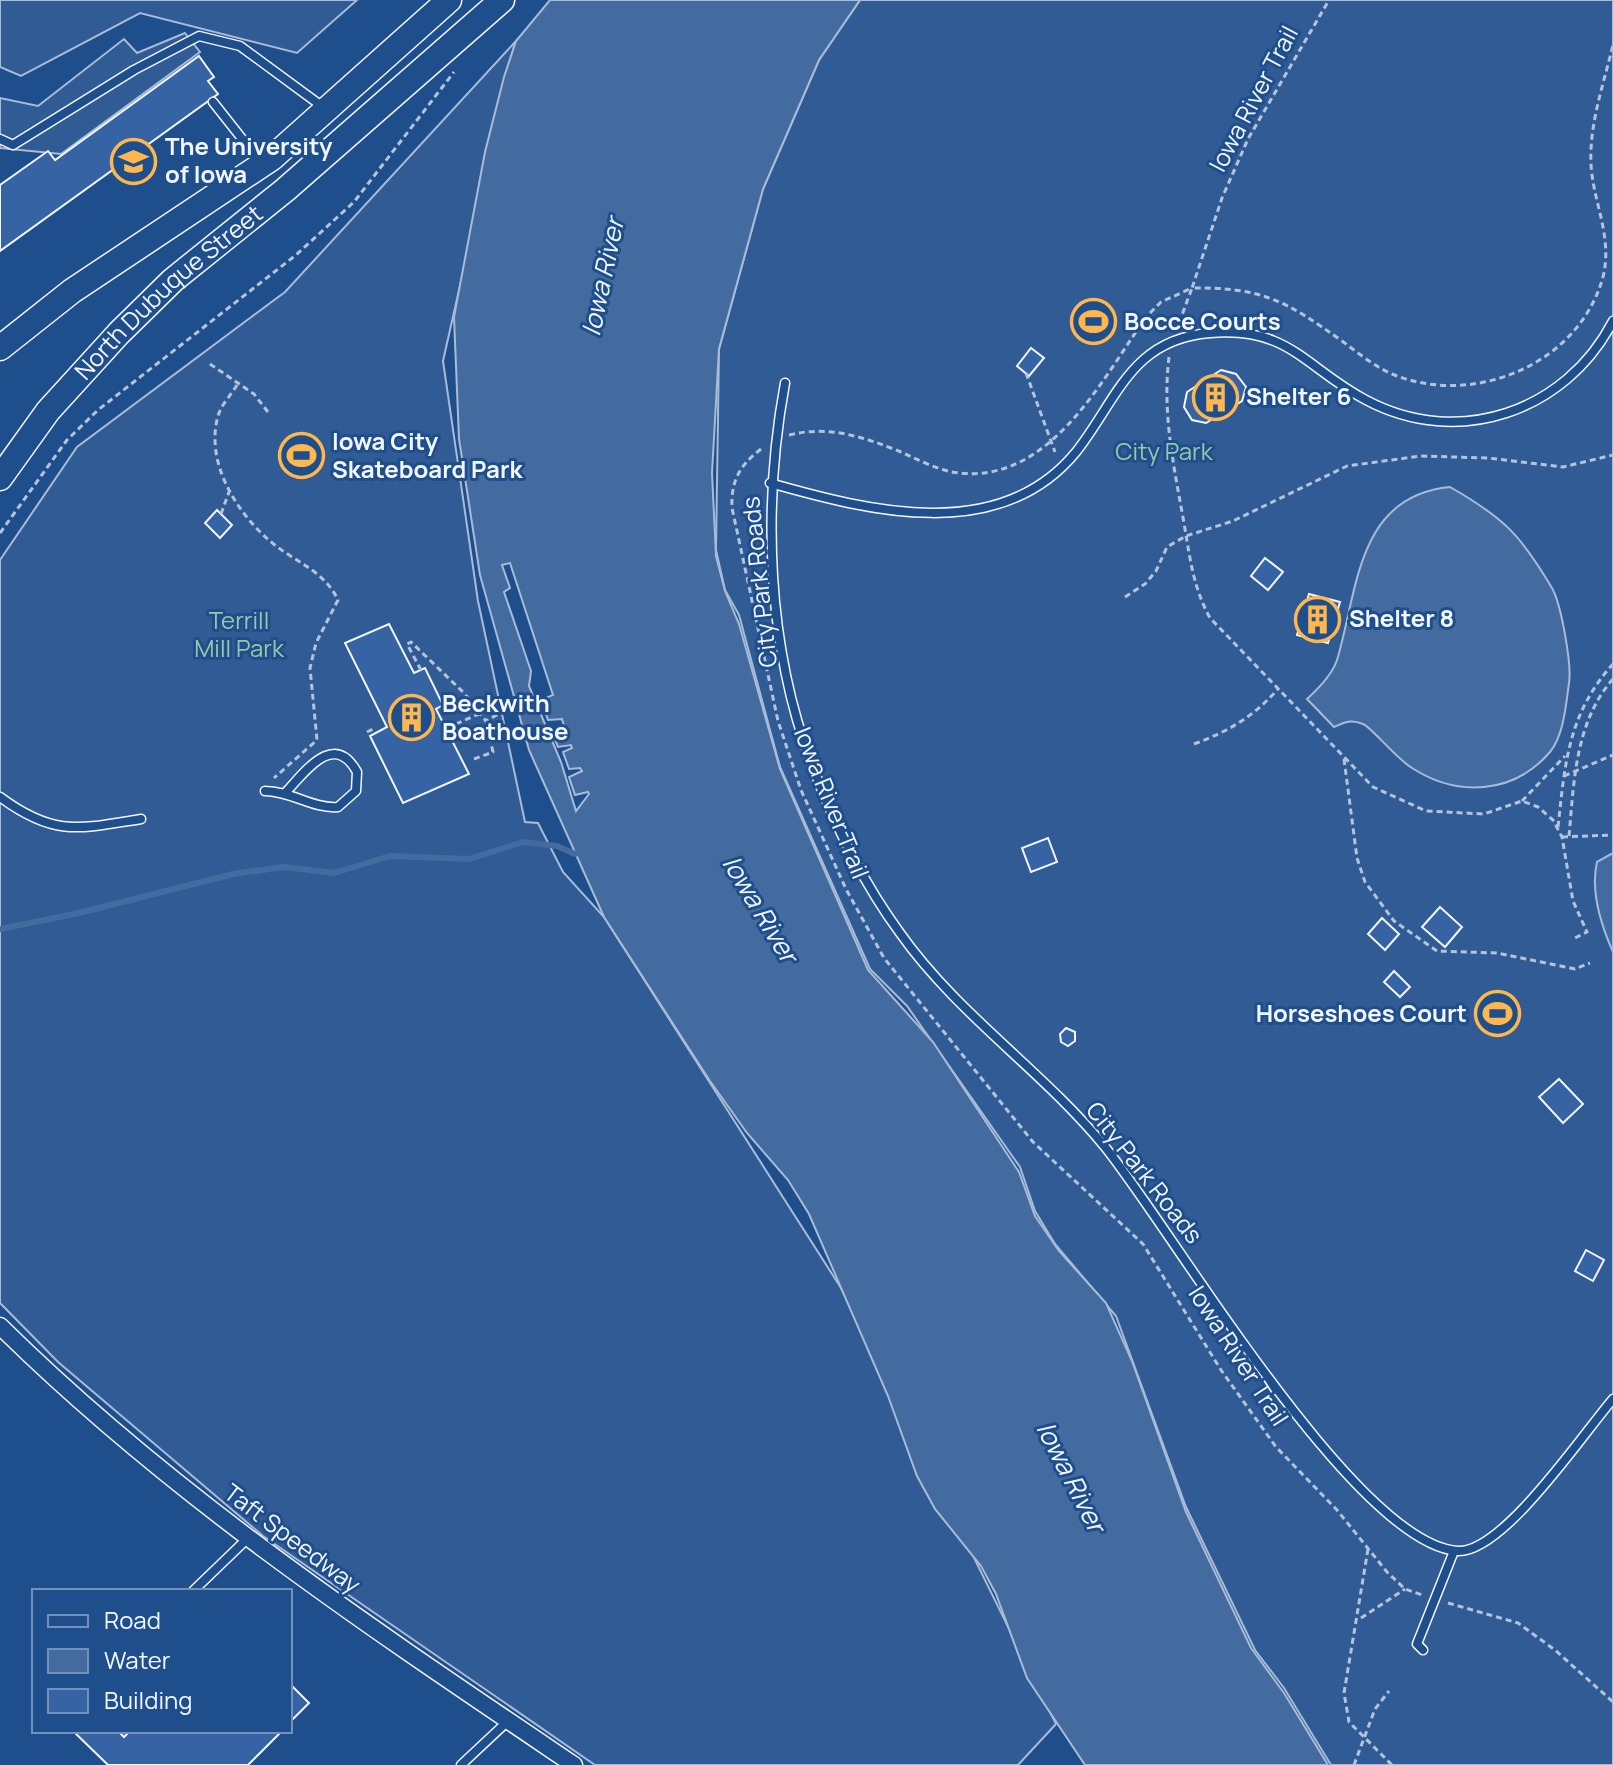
<svg xmlns="http://www.w3.org/2000/svg" width="1613" height="1765" font-family="Manrope,sans-serif">
  <rect width="100%" height="100%" fill="#1f4e8c"/>
  <g fill="#305b95" stroke="#a8bbd7" stroke-width="2">
    <path d="M0 0H357L297 53 140 13 21 76 0 67Z"/>
    <path d="M860 0H1613V1765H1331L1284 1688 1255 1650 1186 1507 1116 1316 1055 1244 1035 1211 1020 1167 907 1006 870 969 780 767 739 615 725 590 716 550 719 349 763 189 819 60Z"/>
    <path d="M185 33 200 52 61 154 0 148V98L38 106 124 39 137 53Z"/>
    <path d="M515 42 443 361 478 601 525 822 538 823 563 872 604 917 841 1288 1056 1724 1018 1765H595L263 1536 58 1362 0 1303V560L77 447 285 292Z"/>
  </g>
  <g fill="#446ba0" stroke="#a8bbd7" stroke-width="2">
    <path d="M550 0H860L819 60 763 189 719 349 712 473 716 556 725 591 739 624 780 769 868 970 933 1042 1019 1172 1035 1216 1059 1251 1106 1303 1132 1361 1186 1512 1251 1648 1284 1693 1328 1765H1085L1027 1678 996 1594 981 1566 935 1509 917 1476 888 1396 809 1214 788 1180 747 1133 710 1081 604 917 529 750 480 575 459 439 454 317 485 152 504 77 516 41Z"/>
    <path d="M1450 487C1504 518 1520 534 1552 588 1561 604 1572 664 1569 683 1566 704 1564 735 1550 752 1513 795 1457 797 1412 768 1398 760 1370 726 1363 724 1351 719 1345 722 1334 727L1307 699C1318 689 1332 675 1337 660 1358 591 1356 496 1450 487Z"/>
    <path d="M1613 853V952C1601 925 1590 892 1597 862Z"/>
  </g>
  <path fill="#1f4e8c" stroke="#a8bbd7" stroke-width="2" d="M510 563 553 695 541 700 548 720 562 719 564 726 551 730 558 747 571 745 572 748 563 752 569 769 580 768 582 771 569 777 575 795 588 792 589 794 576 811 561 762 529 686 531 671 504 592 510 588 502 565Z"/>
  <g fill="none" stroke-linecap="round" stroke-linejoin="round">
    <path stroke="#446ba0" stroke-width="6" d="M0 929 79 913 233 874 284 867 334 873 390 856 469 859 523 842 557 846 575 854"/>
  </g>
  <g fill="#3563a3" stroke="#f2f6ff" stroke-width="2">
    <path d="M199 56 214 77 208 81 218 94 0 251V185L48 151 55 160Z"/>
    <path d="M1031 348 1044 358 1029 376 1017 366Z"/>
    <path d="M1221 370 1236 374 1246 387 1242 401 1206 423 1192 420 1184 407 1187 392Z"/>
    <path d="M217 510 232 525 220 538 205 523Z"/>
    <path d="M1265 558 1283 572 1268 590 1251 576Z"/>
    <path d="M1309 594 1340 602 1328 643 1297 635Z"/>
    <path d="M389 624 414 673 425 668 443 705 436 709 469 774 403 803 370 736 387 727 345 643Z"/>
    <path d="M1048 838 1057 862 1031 872 1022 848Z"/>
    <path d="M1440 907 1462 927 1445 947 1422 927Z"/>
    <path d="M1382 918 1399 934 1385 950 1368 934Z"/>
    <path d="M1394 971 1410 987 1400 997 1384 982Z"/>
    <path d="M1066 1028 1075 1032V1041L1068 1046 1061 1042 1060 1034Z"/>
    <path d="M1559 1079 1583 1104 1563 1123 1539 1097Z"/>
    <path d="M1586 1250 1604 1260 1593 1281 1575 1271Z"/>
    <path d="M290 1684 309 1703 290 1722Z"/>
    <path d="M73 1731H118L124 1737 130 1731H282L248 1765H108Z"/>
  </g>
  <g fill="none" stroke-linecap="round" stroke-linejoin="round">
    <defs>
      <g id="lane">
        <path d="M213 102 262 164"/>
        <path d="M0 139 13 145 134 70 199 36 240 46 323 107"/>
        <path d="M785 383C762 508 767 646 812 765 834 823 864 884 900 933 958 1015 1042 1070 1105 1147 1172 1230 1356 1545 1458 1551 1503 1553 1582 1435 1613 1399"/>
        <path d="M770 483C869 511 1000 545 1076 452 1117 400 1131 339 1210 333 1289 326 1305 368 1366 400 1458 449 1566 412 1613 321"/>
        <path d="M265 791C291 791 313 809 338 807L356 791 357 772C334 730 305 772 286 792"/>
        <path d="M0 797C54 837 79 829 141 819"/>
        <path d="M193 1591 248 1538"/>
        <path d="M1423 1650 1417 1644 1454 1551"/>
        <path d="M461 1765 508 1721"/>
      </g>
      <path id="street" d="M0 1326C172 1496 374 1630 574 1765"/>
      <g id="secondary">
        <path d="M0 348 72 291 272 158 449 0"/>
        <path id="s1" d="M0 478 48 411 119 333 173 280 285 190 502 0"/>
      </g>
    </defs>
    <use href="#lane" stroke="#f2f6ff" stroke-width="11"/>
    <use href="#street" stroke="#f2f6ff" stroke-width="19"/>
    <use href="#secondary" stroke="#f2f6ff" stroke-width="27"/>
    <g stroke="#b3c4dc" stroke-width="3" stroke-dasharray="6 4" stroke-linecap="butt">
      <path d="M1179 323 1192 288C1262 287 1286 301 1342 341 1358 353 1374 366 1392 374 1474 408 1579 364 1603 277 1613 236 1593 203 1591 164 1589 124 1604 83 1613 45"/>
      <path d="M1169 357C1162 414 1174 467 1184 523 1190 558 1193 587 1210 618L1373 787 1426 811 1484 814 1522 801 1538 807 1553 820 1562 837 1573 901 1587 932 1573 939"/>
      <path d="M210 364 254 394 268 412"/>
      <path d="M1026 373 1055 452"/>
      <path d="M237 385C231 395 221 405 218 416 205 462 236 512 270 541 294 562 324 570 338 600L316 643 310 668 317 740 274 778"/>
      <path d="M789 435C829 425 864 437 901 452 919 460 939 471 959 473 1050 483 1102 380 1146 317L1161 302 1192 288 1222 198 1248 139 1329 0"/>
      <path d="M761 449C739 466 731 481 732 508L778 721 801 790 846 889 884 958 1033 1142 1143 1244 1221 1370 1276 1447 1337 1510 1387 1572 1405 1589 1422 1595"/>
      <path d="M221 514 229 492"/>
      <path d="M0 533 67 440 98 410 296 255 354 202 454 72"/>
      <path d="M1125 597 1145 584 1156 571 1167 547 1186 536 1233 521 1347 466 1421 456 1488 458 1563 467 1613 455"/>
      <path d="M421 670 407 644 411 642 464 693 486 721 532 695"/>
      <path d="M448 707 469 698"/>
      <path d="M456 724 481 713"/>
      <path d="M367 732 373 729"/>
      <path d="M465 741 490 731"/>
      <path d="M1194 744C1229 731 1253 717 1278 689"/>
      <path d="M474 759 493 752 486 721"/>
      <path d="M1344 759 1357 858 1365 882 1394 921 1437 951 1497 953 1575 969 1590 963"/>
      <path d="M1564 776 1613 755"/>
      <path d="M1522 801 1565 756"/>
      <path d="M1558 827C1565 763 1568 714 1613 664"/>
      <path d="M1569 836C1574 782 1575 722 1613 679"/>
      <path d="M1562 837 1613 835"/>
      <path d="M1368 1549 1344 1693 1349 1722 1392 1765"/>
      <path d="M1448 1603 1518 1623 1555 1650 1613 1702"/>
      <path d="M1361 1618 1405 1589"/>
      <path d="M1354 1765 1375 1709 1389 1691"/>
    </g>
    <use href="#lane" stroke="#1f4e8c" stroke-width="8"/>
    <use href="#street" stroke="#1f4e8c" stroke-width="16"/>
    <use href="#secondary" stroke="#1f4e8c" stroke-width="24"/>
  </g>
  <defs>
    <symbol id="university-ring" viewBox="-11 -11 22 22"><circle r="9.5" fill="#1f4e8c" stroke="#ffb74d" stroke-width="1.5"/><path d="M0-5L7-2L0 1L-7-2ZM-4 1L0 2.5L4 1V4Q0 6-4 4Z" fill="#ffb74d"/></symbol>
    <symbol id="stadium-ring" viewBox="-11 -11 22 22"><circle r="9.5" fill="#1f4e8c" stroke="#ffb74d" stroke-width="1.5"/><path d="M0-5a6.5 5 0 1 0 0 10a6.5 5 0 1 0 0-10ZM-3.5-1.8h7v3.6h-7Z" fill="#ffb74d"/></symbol>
    <symbol id="building-ring" viewBox="-11 -11 22 22"><circle r="9.5" fill="#1f4e8c" stroke="#ffb74d" stroke-width="1.5"/><path d="M-4-6H4V6H1V3H-1V6H-4ZM-2.5-4.3h1.7v1.8h-1.7ZM.8-4.3h1.7v1.8H.8ZM-2.5-1h1.7V.8h-1.7ZM.8-1h1.7V.8H.8Z" fill="#ffb74d"/></symbol>
  </defs>
  <g fill-rule="evenodd">
    <use href="#university-ring" x="108" y="136" width="51" height="51"/>
    <use href="#stadium-ring" x="1068" y="296" width="51" height="51"/>
    <use href="#building-ring" x="1190" y="372" width="51" height="51"/>
    <use href="#stadium-ring" x="276" y="430" width="51" height="51"/>
    <use href="#building-ring" x="1292" y="594" width="51" height="51"/>
    <use href="#building-ring" x="386" y="692" width="51" height="51"/>
    <use href="#stadium-ring" x="1472" y="988" width="51" height="51"/>
  </g>
  <g text-anchor="middle" stroke-width="6" stroke-linejoin="round" paint-order="stroke">
    <g font-size="24" fill="#f2f6ff" stroke="#1f4e8c">
      <text transform="translate(1254 99) rotate(-62)" y="8">Iowa River Trail</text>
      <text dy="8" stroke="none"><textPath href="#s1" startOffset="252">North Dubuque Street</textPath></text>
      <text transform="translate(760 582) rotate(-96)" y="8">City Park Roads</text>
      <text transform="translate(831 803) rotate(68)" y="8">Iowa River Trail</text>
      <text transform="translate(1144 1173) rotate(52)" y="8">City Park Roads</text>
      <text transform="translate(1238 1356) rotate(57)" y="8">Iowa River Trail</text>
      <text transform="translate(292 1539) rotate(37)" y="8">Taft Speedway</text>
    </g>
    <g font-size="24" font-weight="bold" fill="#f2f6ff" stroke="#1f4e8c" text-anchor="start">
      <text x="165" y="155">The University<tspan x="165" dy="28">of Iowa</tspan></text>
      <text x="1124" y="330">Bocce Courts</text>
      <text x="1246" y="405">Shelter 6</text>
      <text x="332" y="450">Iowa City<tspan x="332" dy="28">Skateboard Park</tspan></text>
      <text x="1349" y="627">Shelter 8</text>
      <text x="442" y="712">Beckwith<tspan x="442" dy="28">Boathouse</tspan></text>
      <text x="1467" y="1022" text-anchor="end">Horseshoes Court</text>
    </g>
    <g font-size="24" fill="#97c8a6" stroke="#1f4e8c">
      <text x="1164" y="460">City Park</text>
      <text x="239" y="629">Terrill<tspan x="239" dy="28">Mill Park</tspan></text>
    </g>
    <g font-size="26" font-style="italic" fill="#f2f6ff" stroke="#1f4e8c">
      <text transform="translate(603 277) rotate(-78)" y="9">Iowa River</text>
      <text transform="translate(760 909) rotate(59)" y="9">Iowa River</text>
      <text transform="translate(1071 1477) rotate(63)" y="9">Iowa River</text>
    </g>
  </g>
  <rect x="32" y="1589" width="260" height="144" fill="#1f4e8c" stroke="#7391ba" stroke-width="2"/>
  <rect x="48" y="1615" width="40" height="12" fill="#1f4e8c" stroke="#7391ba" stroke-width="2"/>
  <text x="104" y="1629" font-size="24" fill="#f2f6ff">Road</text>
  <rect x="48" y="1649" width="40" height="24" fill="#446ba0" stroke="#7391ba" stroke-width="2"/>
  <text x="104" y="1669" font-size="24" fill="#f2f6ff">Water</text>
  <rect x="48" y="1689" width="40" height="24" fill="#3563a3" stroke="#7391ba" stroke-width="2"/>
  <text x="104" y="1709" font-size="24" fill="#f2f6ff">Building</text>
</svg>
